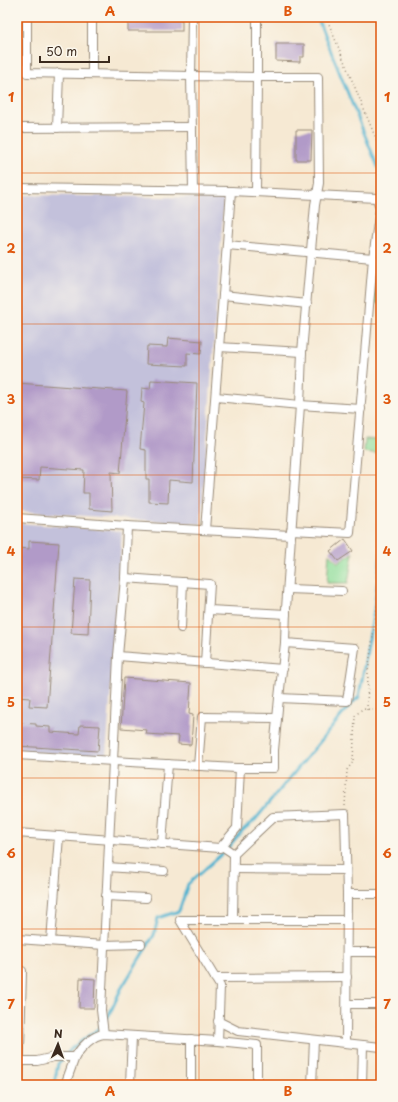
<svg xmlns="http://www.w3.org/2000/svg" width="398" height="1102" font-family="'Playpen Sans',sans-serif">
  <rect width="100%" height="100%" fill="#fbf7ec"/>
  <filter id="ink" filterUnits="userSpaceOnUse"><feTurbulence type="fractalNoise" baseFrequency=".025" numOctaves="2"/><feDisplacementMap in="SourceGraphic" scale="8" xChannelSelector="R" yChannelSelector="G"/><feConvolveMatrix kernelMatrix="1 2 1 2 8 2 1 2 1" color-interpolation-filters="sRGB"/></filter>
  <filter id="wash" filterUnits="userSpaceOnUse"><feTurbulence type="fractalNoise" baseFrequency=".012" numOctaves="4" result="noise"/><feDisplacementMap in="SourceGraphic" scale="16" xChannelSelector="R" yChannelSelector="G"/><feGaussianBlur stdDeviation="0.9" result="paint"/><feColorMatrix in="noise" values="0 0 0 0 0 0 0 0 0 0 0 0 0 0 0 0 0 1.4 0 .05"/><feComposite in="paint" operator="in"/></filter>
  <g filter="url(#wash)">
    <rect width="100%" height="100%" fill="#f6e9d3"/>
    <g fill="#c3c1db">
      <path d="M17 195 224 198 201 524 17 511Z"/>
      <path d="M17 523 122 531 106 757 17 751Z"/>
    </g>
    <g fill="#91de9c" stroke="#66845d">
      <path d="M381 238V303H374L378 253Z"/>
      <path d="M365 439 381 440V454L364 452Z"/>
      <path d="M329 553 338 563 353 553 348 583H327Z"/>
    </g>
    <g fill="none" stroke-linecap="round" stroke-linejoin="round">
      <g stroke="#52b4d0" stroke-width="3">
        <path d="M317 17 381 175"/>
        <path d="M105 1021 109 1015 121 989 154 935 158 918 179 911 188 884 224 852 243 830 255 820 352 703 359 697 374 609 381 553"/>
        <path d="M54 1085 58 1064 72 1048 98 1029 101 1025"/>
      </g>
    </g>
    <g id="blocks">
      <g fill="#b19ac8">
        <rect x="128" y="20" width="54" height="11"/>
        <path d="M276 44H304V57H300V62L276 61Z"/>
        <path d="M296 130H312L311 160H296Z"/>
        <path d="M168 338 202 341 201 354 187 353V366L146 364 147 346 167 347Z"/>
        <path d="M151 380 197 383 193 482 169 480 168 503 149 502V479H146V450L140 449 144 403 141 402 142 388 150 389Z"/>
        <path d="M17 383 127 391 120 473 111 472 112 511 89 509V493H83L84 470 40 467 39 480 17 479Z"/>
        <path d="M345 539 353 551 338 561 330 551Z"/>
        <path d="M29 541 59 543 47 707 29 706 30 698 17 697V566L18 548 29 549Z"/>
        <path d="M75 579 90 580 88 634 71 633Z"/>
        <path d="M124 678 191 683 189 714 193 715 191 745 178 744 179 736 146 734 147 730 121 728Z"/>
        <path d="M17 723 36 724V726L50 727V732L79 734 80 725 100 726 98 751 17 746Z"/>
        <path d="M80 978 95 979 94 1008H79Z"/>
      </g>
    </g>
  </g>
  <g filter="url(#ink)">
    <use href="#blocks" fill-opacity="0" stroke="#988a78" stroke-width="1"/>
    <g fill="none" stroke-linecap="round" stroke-linejoin="round">
      <defs>
        <g id="street">
          <path d="M27 17V73L191 76 192 17"/>
          <path d="M92 17V74"/>
          <path d="M17 128 192 127"/>
          <path d="M57 128 59 73"/>
          <path d="M17 188 231 191 377 198 380 209 373 258 350 533 291 530"/>
          <path d="M193 190 191 76 257 77 256 192"/>
          <path d="M227 245 373 258"/>
          <path d="M223 295 307 304"/>
          <path d="M219 347 302 352"/>
          <path d="M216 397 300 405 361 409"/>
          <path d="M17 518 127 526"/>
          <path d="M205 530 231 191"/>
          <path d="M125 578 210 584 205 663"/>
          <path d="M288 589 342 591"/>
          <path d="M209 610 286 614"/>
          <path d="M181 628 183 582"/>
          <path d="M118 656 283 669"/>
          <path d="M279 698 285 643"/>
          <path d="M17 755 113 761 118 656 125 578 127 526 291 535"/>
          <path d="M198 766 202 717 277 718"/>
          <path d="M17 833 220 848 237 828 240 768"/>
          <path d="M162 844 168 764"/>
          <path d="M222 846 234 854 273 817 345 814 347 894"/>
          <path d="M108 867 164 871"/>
          <path d="M234 869 346 870"/>
          <path d="M106 896 146 898"/>
          <path d="M233 920 234 854"/>
          <path d="M17 939 104 945 141 944"/>
          <path d="M51 941 59 836"/>
          <path d="M347 952H381"/>
          <path d="M215 978 347 977"/>
          <path d="M347 1004H381"/>
          <path d="M218 1021 238 1031 381 1047"/>
          <path d="M104 1034 101 1010 113 761 236 768H274V750L279 698 347 701 355 648 285 643 286 609 300 405 302 352 315 205 319 183 318 77H257V17"/>
          <path d="M218 1041 220 986 180 920H346"/>
          <path d="M346 1042 347 894H381"/>
          <path d="M17 1061H37L54 1057H75C81 1047 93 1035 104 1034L218 1041 257 1045V1085"/>
          <path d="M19 1085 22 971"/>
          <path d="M65 1085 75 1057"/>
          <path d="M130 1085 132 1036"/>
          <path d="M191 1085V1039"/>
          <path d="M312 1085 314 1040"/>
          <path d="M362 1085 363 1045"/>
        </g>
      </defs>
      <use href="#street" stroke="#988a78" stroke-width="10"/>
      <g stroke="#988a78" stroke-width="1.5" stroke-dasharray="1 3" stroke-linecap="butt">
        <path d="M326 17 381 151"/>
        <path d="M367 710 368 672 381 578"/>
        <path d="M345 806 347 770 353 762 355 716 362 709 381 710"/>
      </g>
      <use href="#street" stroke="#fff" stroke-width="8"/>
    </g>
  </g>
  <path fill="none" stroke="#df570d" stroke-width="1" stroke-opacity="0.55" d="M199 17V1085M17 173H381M17 324H381M17 475H381M17 627H381M17 778H381M17 929H381"/>
  <rect width="398" height="1102" fill="none" stroke="#fbf7ec" stroke-width="44"/>
  <g transform="translate(58 1044) rotate(2)" stroke="#fbf7ec" stroke-width="3" paint-order="stroke">
  <path d="M0-3L7 15L0 10L-7 15Z" fill="#3b2a1e"/>
  <text y="-6" font-size="11" font-weight="bold" text-anchor="middle" fill="#3b2a1e">N</text>
  </g>
  <path d="M40 56v6h69v-6" fill="none" stroke="#3b2a1e" stroke-width="2"/>
  <text x="46" y="56" font-size="12" fill="#3b2a1e" stroke="#fbf7ec" stroke-width="3" paint-order="stroke">50 m</text>
  <rect x="22" y="22" width="354" height="1058" fill="none" stroke="#df570d" stroke-width="1.5"/>
  <g font-size="13" text-anchor="middle" font-weight="bold" fill="#df570d">
    <text x="110" y="16">A</text>
    <text x="288" y="16">B</text>
    <text x="11" y="102">1</text>
    <text x="387" y="102">1</text>
    <text x="11" y="253">2</text>
    <text x="387" y="253">2</text>
    <text x="11" y="404">3</text>
    <text x="387" y="404">3</text>
    <text x="11" y="556">4</text>
    <text x="387" y="556">4</text>
    <text x="11" y="707">5</text>
    <text x="387" y="707">5</text>
    <text x="11" y="858">6</text>
    <text x="387" y="858">6</text>
    <text x="11" y="1009">7</text>
    <text x="387" y="1009">7</text>
    <text x="110" y="1096">A</text>
    <text x="288" y="1096">B</text>
  </g>
</svg>
